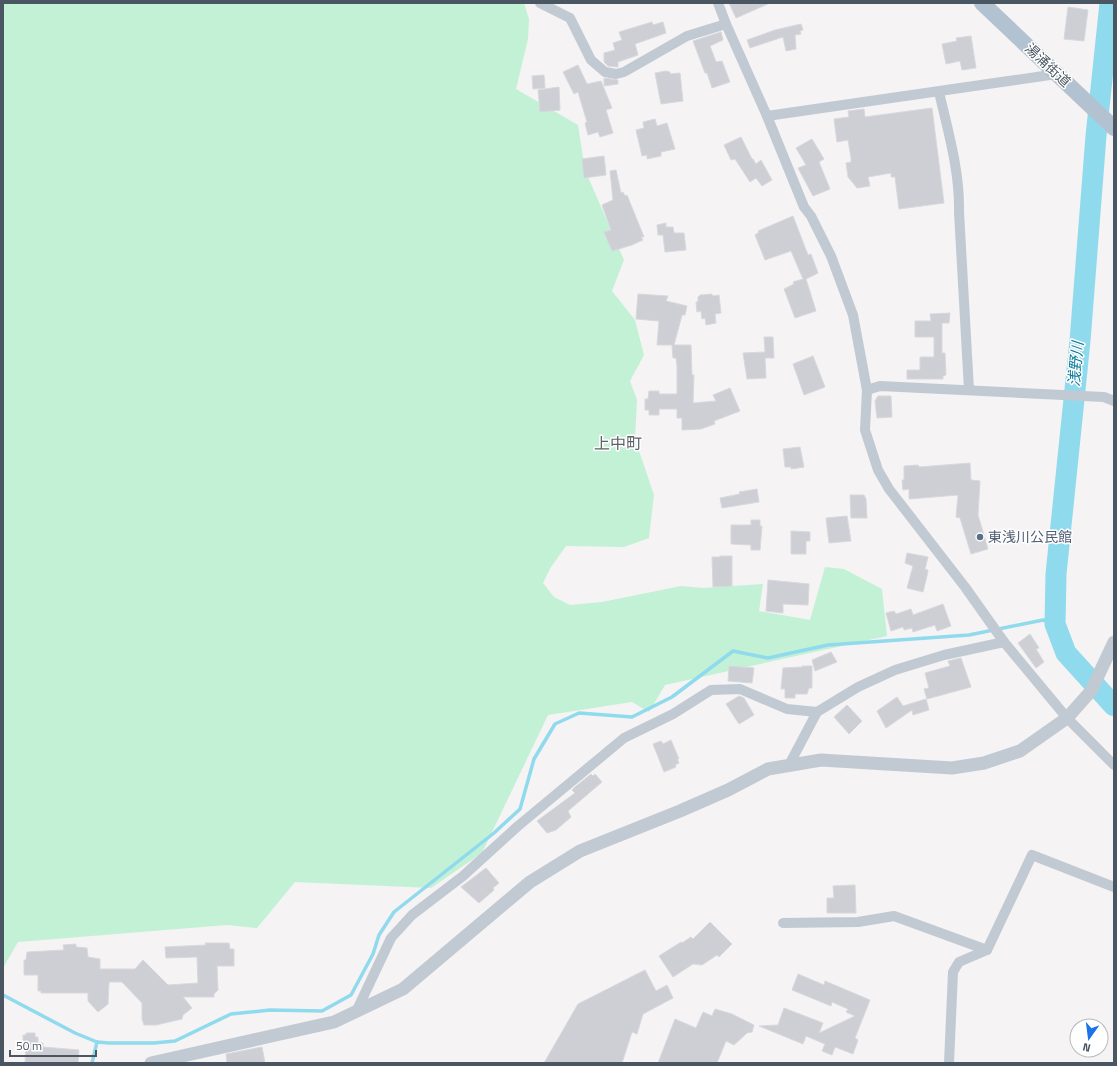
<svg xmlns="http://www.w3.org/2000/svg" width="1117" height="1066" font-family="'Titillium Web','Noto Sans JP',sans-serif">
  <rect width="100%" height="100%" fill="#f5f3f3"/>
  <path fill="#c3f1d5" d="M3 3H524L529 19 528 39 516 89 578 125 585 170 624 260 612 291 635 320 644 355 630 381 637 400 635 439 654 495 649 538 624 547 566 546 551 567 543 583 554 597 570 605 602 602 681 586 703 588 763 584 759 611 810 620 825 567 844 569 882 589 887 636 665 685 649 712 632 702 548 715 482 853 431 888 295 882 257 928 227 925 18 942 3 968Z"/>
  <g fill="none" stroke-linecap="round" stroke-linejoin="round">
    <g stroke="#90daee" stroke-width="3.5">
      <path d="M3 995 75 1033 97 1042 109 1043H154L175 1041 231 1014 270 1010 322 1011 351 995 373 954 379 935 394 912 494 833 520 809 534 759 555 724 579 713 632 717 672 697 733 651 768 658 828 645 969 635 1043 620 1055 624"/>
      <path d="M92 1063 97 1042"/>
    </g>
    <path stroke="#90daee" stroke-width="21" d="M1110 3 1096 136 1080 341 1056 574 1055 624 1066 653 1114 706"/>
  </g>
  <g fill="#cdcfd5" stroke="#d7d9de">
    <path d="M729 3H770L736 18Z"/>
    <path d="M1068 7 1088 10 1084 41 1064 39Z"/>
    <path d="M652 22 653 25 663 22 666 33 635 44 638 55 618 62V67L608 66 604 62V53L615 50 613 43 622 40 619 32Z"/>
    <path d="M801 24 803 30 800 31 801 34 795 35 796 49 786 51 783 37 750 48 747 40 775 30Z"/>
    <path d="M721 32 723 40 710 46 716 62 722 61 730 82 712 88 707 73H705L693 41Z"/>
    <path d="M971 36 976 68 962 70 960 61 946 64 942 44 957 41 956 38Z"/>
    <path d="M578 65 587 84 601 81 612 108 606 110 613 133 600 137 598 132 588 135 585 123 587 122 578 92 574 94 563 72Z"/>
    <path d="M666 71 670 72V74L680 73 683 101 661 104 655 73Z"/>
    <path d="M544 75 545 88 533 89 532 76Z"/>
    <path d="M604 78 618 80V84L604 86Z"/>
    <path d="M559 87 560 110 540 112 538 90Z"/>
    <path d="M932 108 944 203 899 209 895 177H891V173L868 177 870 186 857 188 848 177 846 163 851 162V158L848 140 837 142 834 119 849 117 848 111 864 109 865 117Z"/>
    <path d="M655 119 657 126 667 123 675 149 661 152V156L647 159V155L642 156 636 130 644 128 643 122Z"/>
    <path d="M741 137 752 159H753L756 164 761 160 772 180 762 186 756 178 750 182 735 159 731 160 724 145Z"/>
    <path d="M812 139 824 159 819 162 830 189 813 196 798 168 806 165 796 148Z"/>
    <path d="M604 156 606 175 584 178 582 159Z"/>
    <path d="M616 170 621 193 623 192 625 196 627 195 644 237H641L643 240 632 245 612 251 604 232 611 230 602 205 613 200 610 171Z"/>
    <path d="M793 216 808 255 811 254 818 273 806 279 816 311 795 318 784 289 794 284 793 282 803 279 791 251 765 260 755 235 759 232 758 231Z"/>
    <path d="M666 223V227H673L674 233H684L686 250 665 252 663 235H658L657 225Z"/>
    <path d="M638 294 668 296 666 301 687 306 685 315H682L674 345H691L692 375H694L693 403 716 401 713 395 730 388 740 411 714 421 715 424 701 429 682 430V418H677V409H659V415H649V410H645V399H648L649 391H659V394H677V366L676 358H673L672 345H657L659 321 636 319Z"/>
    <path d="M712 294 713 296 719 295 721 313 715 314 716 323 706 325 705 318 702 319 701 311 697 312 696 302H698V297L700 295Z"/>
    <path d="M950 313 949 323H942V353H945L946 375 943 376V379H907V370H920V357H934V337H915V321H931L930 314Z"/>
    <path d="M764 337H773L774 358H765L766 378 747 379 743 353 765 352Z"/>
    <path d="M813 356 825 387 804 395 793 364Z"/>
    <path d="M878 396H891L892 417 877 418 875 401Z"/>
    <path d="M800 447 804 467 791 469V467H785L783 449Z"/>
    <path d="M970 463 971 480 980 481 978 515 988 549 971 554 960 518 956 517 958 495 909 499V489L903 490 902 480H904V466L918 465 919 467Z"/>
    <path d="M757 489 759 502 722 508 720 498 740 494 739 492Z"/>
    <path d="M850 495H864L866 499 867 518H851Z"/>
    <path d="M847 516 851 541 829 543 826 518Z"/>
    <path d="M751 520H760V526H762L760 550H751V545L731 544V525H751Z"/>
    <path d="M791 531 810 532V541H806V554H791Z"/>
    <path d="M907 553 928 557 925 569 928 570 927 576 923 592 907 588 913 566 905 563Z"/>
    <path d="M720 556H732V586L713 587 712 557H720Z"/>
    <path d="M768 580 809 584 808 605 783 604V613L766 611Z"/>
    <path d="M943 604 951 626 937 631 935 625 913 632 912 628 904 630 903 627 891 631 886 613 894 611 896 614 911 609 913 615Z"/>
    <path d="M1030 634 1039 648 1036 649 1044 662 1036 668 1018 643Z"/>
    <path d="M831 652 837 662 815 671 812 660Z"/>
    <path d="M961 658 971 687 927 699 924 689 929 688 925 673 950 666 948 661Z"/>
    <path d="M729 666 754 668 752 683 728 681Z"/>
    <path d="M802 666H812V688H809L807 694H795V698H785V689H781L783 668 802 667Z"/>
    <path d="M739 696 744 698 754 715 739 724 726 704Z"/>
    <path d="M897 697 903 706 926 699 929 710 913 715 912 710 886 728 877 711Z"/>
    <path d="M847 705 862 721 849 734 834 717Z"/>
    <path d="M671 740 679 759H677L679 763 675 765 676 767 664 772 653 744 661 741 663 744Z"/>
    <path d="M591 774 593 776 595 774 602 782 568 811 571 817 556 830 547 833 537 821 575 793 572 790 575 787Z"/>
    <path d="M486 868 499 883 493 888 494 890 479 903 461 887Z"/>
    <path d="M855 885 856 913H827V898H834L833 886Z"/>
    <path d="M710 922 732 944 719 957 717 955 702 965 693 964 673 977 659 956 681 942 682 943 691 937 693 939Z"/>
    <path d="M205 943H229L230 949H234V966H217L218 990 214 994V997H183L192 1008 183 1015 182 1019 156 1025H144L142 1019V1003L122 982H109L108 1004 98 1012 88 1001V993H41V991H38V975H24V960H26L27 952 64 950 63 945 76 944V947L87 948 88 957 100 959V969H135L143 960 168 985 198 983 197 957 166 958 165 947 206 945Z"/>
    <path d="M645 970 656 991 667 985 673 998 643 1014 637 1034 632 1032 622 1063H544L578 1004Z"/>
    <path d="M798 974 824 985 825 981 870 1000 855 1038 858 1040 853 1054 835 1047 832 1055 822 1051 825 1044 806 1036 803 1044 759 1026 778 1025 784 1008 823 1023 819 1033 855 1016 846 1012 848 1009 832 1002 831 1006 792 990Z"/>
    <path d="M715 1009 732 1014 754 1025 752 1032 747 1033 734 1045 726 1041 717 1063H658L675 1019 696 1028 703 1012 712 1016Z"/>
    <path d="M26 1033H35V1037H38V1043H43V1047L79 1050 78 1063H25L26 1045H23V1035H26Z"/>
    <path d="M262 1047 265 1063H227L226 1054Z"/>
  </g>
  <g fill="none" stroke-linecap="round" stroke-linejoin="round">
    <g stroke="#c1cad2" stroke-width="10">
      <path d="M540 3 570 18 591 60 605 72 616 74 624 72 687 36 726 24"/>
      <path d="M718 3 726 24 767 116 804 207 811 216 831 256 853 315 867 390 865 430 878 470 889 489 965 587 1004 642 1067 718 1114 765"/>
      <path d="M939 92C948 131 960 172 959 212L969 390"/>
      <path d="M767 116 1057 74"/>
      <path d="M867 390 880 386 1104 397 1114 401"/>
      <path d="M789 765 817 712 858 687 895 670 944 655 1004 642"/>
      <path d="M783 923 858 922 894 916 987 950"/>
      <path d="M356 1012 391 938 412 915 463 876 518 826 624 738 673 714 711 690 740 689 787 709 817 712"/>
      <path d="M949 1063 953 972 959 962 987 950 1032 855 1114 887"/>
    </g>
    <path stroke="#c1cad2" stroke-width="13" d="M151 1063 334 1022 403 989 530 882 580 851 680 811 728 790 768 769 821 760 952 768 984 763 1020 751 1067 718 1091 691 1114 642"/>
    <path stroke="#b3c2d1" stroke-width="16" d="M982 3 1114 128"/>
  </g>
  <circle fill="#5c6f8a" stroke="#fff" stroke-width="1.5" cx="980" cy="537" r="4"/>
  <g text-anchor="middle" stroke-width="3" stroke-linejoin="round" paint-order="stroke">
    <g font-size="14" fill="#4a5661" stroke="#fff">
      <text transform="translate(1048 65) rotate(43)" y="5">湯涌街道</text>
    </g>
    <g font-size="14" fill="#4e5e75" stroke="#fff" text-anchor="start">
      <text x="988" y="542">東浅川公民館</text>
    </g>
    <g font-size="15" font-style="italic" fill="#0c7c9b" stroke="#fff">
      <text transform="translate(1076 364) rotate(-85)" y="5">浅野川</text>
    </g>
    <g font-size="16" fill="#5f6368" stroke="#fff">
      <text x="618" y="449">上中町</text>
    </g>
  </g>
  <rect width="1117" height="1066" fill="none" stroke="#4a5661" stroke-width="8"/>
  <g transform="translate(1089 1038) rotate(194)"><circle r="19" fill="#ffffff" stroke="#b7bbc0"/>
  <path d="M0-3L7 15L0 10L-7 15Z" fill="#1a73e8"/>
  <text y="-6" font-size="11" font-weight="bold" text-anchor="middle" fill="#4a5661">N</text>
  </g>
  <path d="M10 1050v6h86v-6" fill="none" stroke="#4a5661" stroke-width="2"/>
  <text x="16" y="1050" font-size="12" fill="#4a5661" stroke="#ffffff" stroke-width="3" paint-order="stroke">50 m</text>
</svg>
